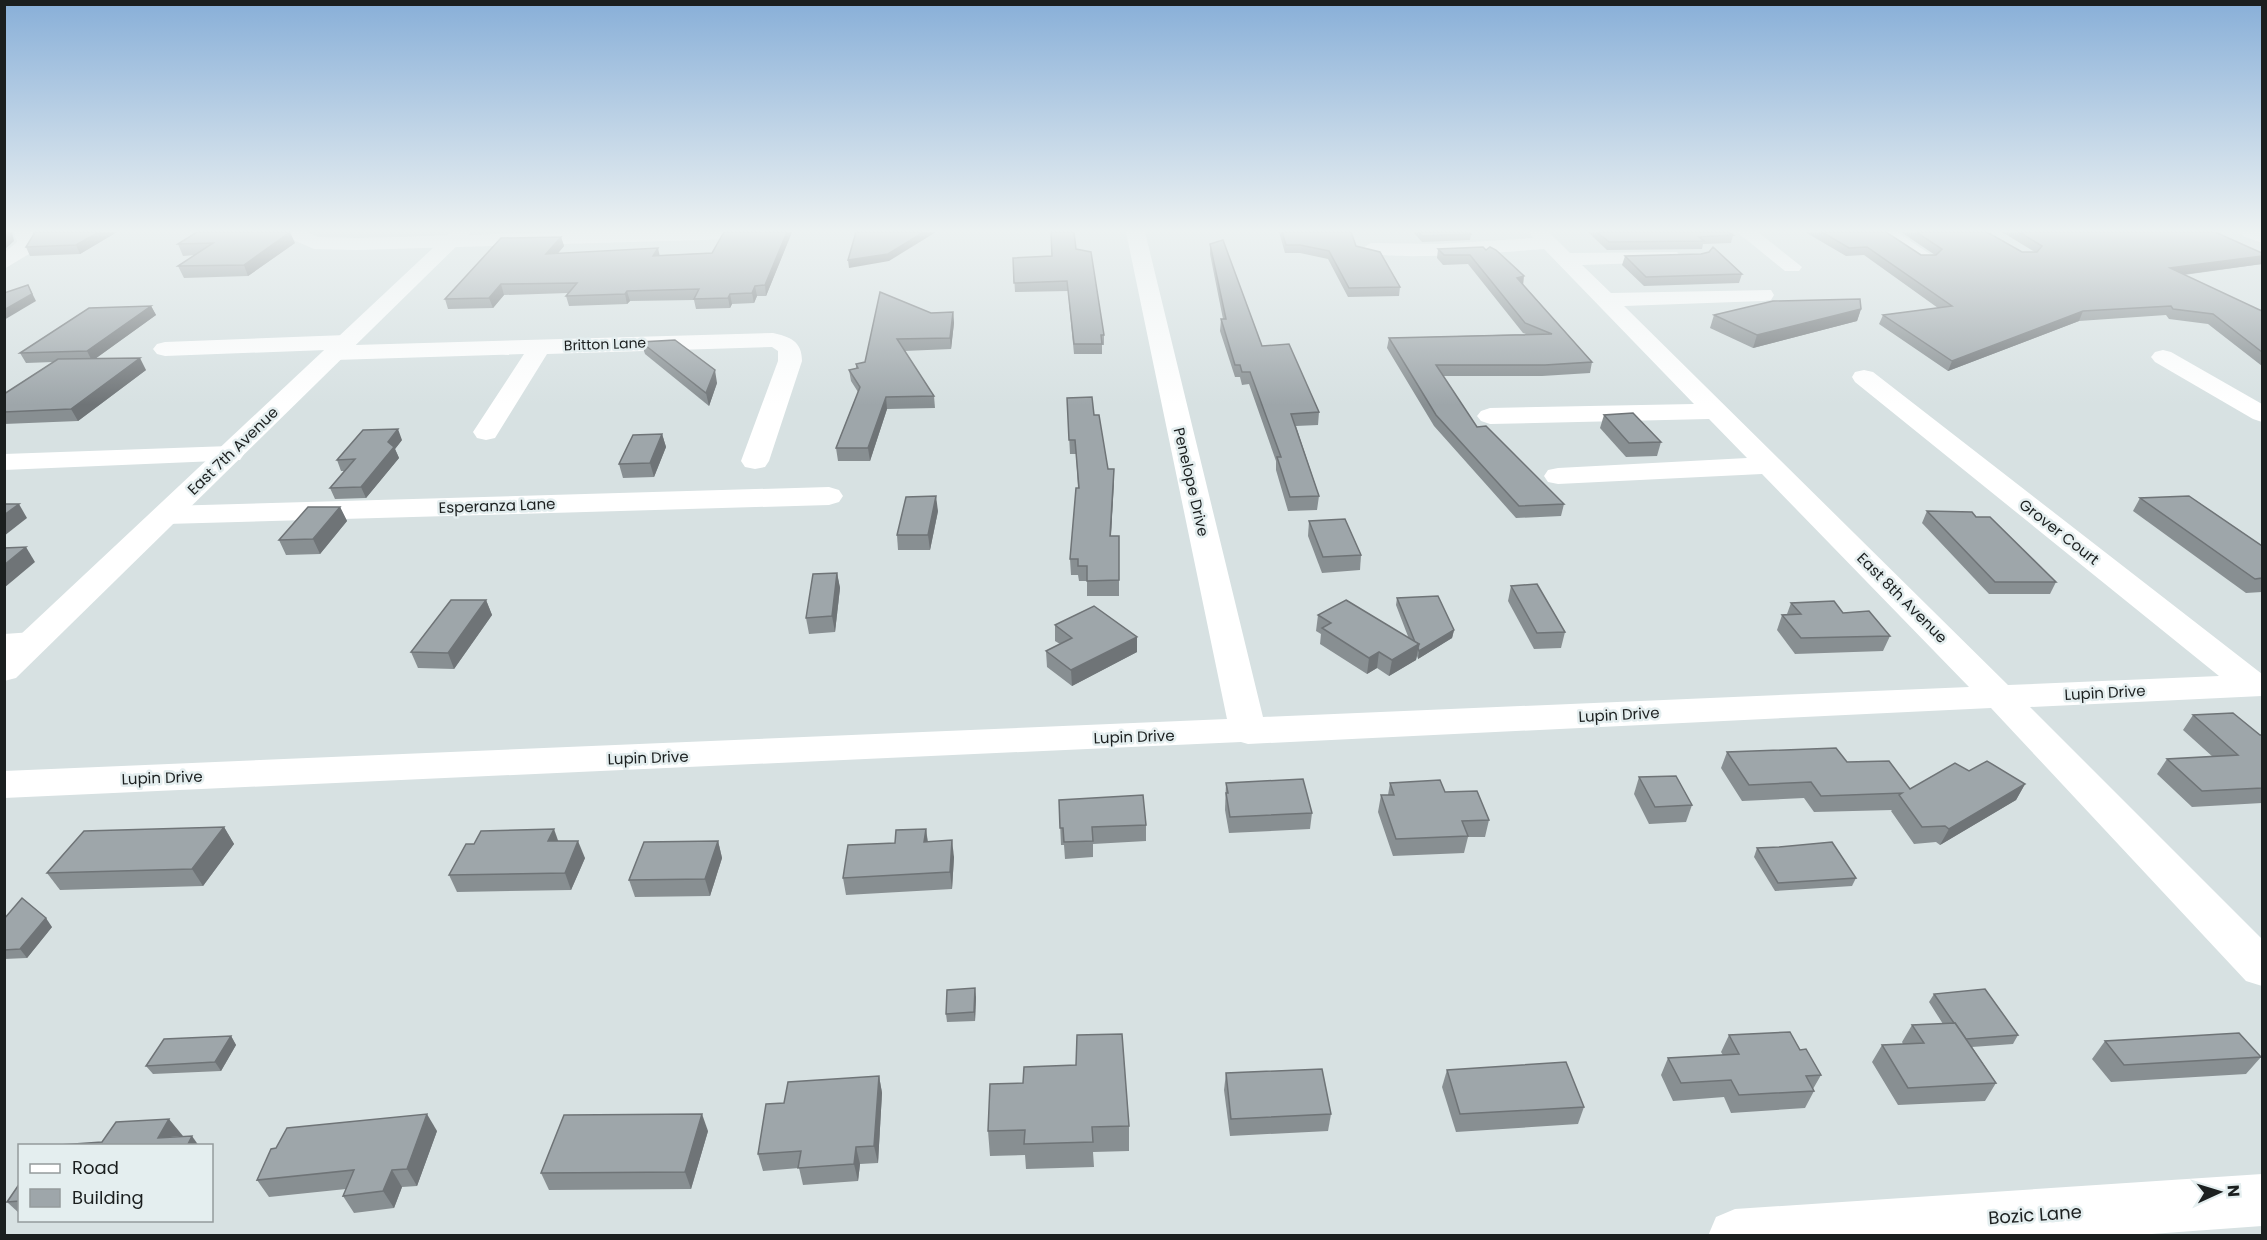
<svg xmlns="http://www.w3.org/2000/svg" width="2267" height="1240" font-family="Poppins,sans-serif">
  <rect width="100%" height="100%" fill="#d7e1e2"/>
  <g fill="none" stroke-linecap="round" stroke-linejoin="round">
    <g fill="#fff" fill-rule="evenodd">
      <path d="M14 232H33L37 242 29 254 4 269V253L17 242Z"/>
      <path d="M288 232H307L318 237 357 238 576 232H781L771 238 357 250 314 249 289 238Z"/>
      <path d="M1126 232H1145L1263 717 1969 687 1762 474 1558 484 1548 482 1544 476 1548 470 1558 468 1747 458 1709 419 1490 424 1481 421 1477 416 1481 411 1490 408 1694 404 1544 249C1519 251 1371 264 1361 249L1371 243 1439 244 1533 238 1529 232H1549L1570 253 1677 252 1680 256 1677 260 1670 262 1582 265 1611 293 1771 290 1774 295 1771 300 1763 301 1624 306 2008 685 2219 676 1855 382 1852 377 1855 372 1864 370 1873 372 2262 674V696L2030 707 2262 939V986L2246 981 1991 708 1248 744 1241 742 4 798V771L1227 719Z"/>
      <path d="M1737 232H1758L1802 267 1799 271H1785Z"/>
      <path d="M1874 232H1897L1936 258 1933 262H1919Z"/>
      <path d="M2240 232H2262V243L2243 236Z"/>
      <path d="M773 333C790 337 802 341 802 361L769 461 765 467 755 469 745 467 741 461 778 361V351L772 347 547 354 495 438 486 440 477 438 473 432 524 354 335 360 327 358 323 353 326 350 165 356 157 354 153 349 157 344 165 342 346 335 354 337 358 342 355 345Z"/>
      <path d="M2163 350 2171 352 2262 404V422L2253 419 2155 362 2151 357 2155 352Z"/>
      <path d="M230 446 240 448 244 454 240 460 4 470V454Z"/>
      <path d="M829 487 839 490 843 496 839 502 829 505 166 524 156 521 151 515 156 509 166 506Z"/>
      <path d="M33 632 45 635 50 642 45 649 4 654V634Z"/>
      <path d="M2262 1174V1226L2124 1236H1708L1716 1217 1735 1209Z"/>
    </g>
    <path fill="#fff" fill-rule="evenodd" d="M450 232H471L16 678 4 681V650Z"/>
  </g>
  <g fill="#888f92">
    <path d="M34 232H117L80 254 30 256 26 247 34 234Z"/>
    <path d="M197 232 295 243 248 276 184 278 178 266 195 255 183 256 178 244Z"/>
    <path d="M792 232 766 296H757L754 303 732 304 730 308 696 309 694 300 630 301 627 304 569 306 566 296 568 293 504 295 493 308 448 309 445 299 561 237 564 246 558 253 660 255 712 253Z"/>
    <path d="M1279 232H1351L1356 246 1400 287 1399 296 1348 297 1328 259 1300 253H1285Z"/>
    <path d="M1413 232H1469L1471 234 1470 240 1422 242Z"/>
    <path d="M1588 232H1729L1733 235 1731 243 1703 244 1702 249 1607 250Z"/>
    <path d="M1805 232H1886L1921 255H1935L1901 232H1987L2022 252H2035L2002 232H2215L2262 264 2184 275 2262 311V366L2208 324 2169 319 2166 315 2079 321 1948 371 1879 324 1883 315 1938 308 1864 255 1846 256Z"/>
    <path d="M1210 244 1262 346 1319 412 1318 425 1296 426 1319 496 1317 510 1288 511 1276 470V461L1249 384 1242 385 1240 377H1235L1220 331 1221 319H1223L1210 254Z"/>
    <path d="M1076 249 1104 335V345H1102V354H1074L1068 291 1015 292 1013 258 1052 256Z"/>
    <path d="M1438 249 1486 250 1523 284 1592 362 1590 373 1542 376H1443L1477 427 1564 504 1561 516 1516 518 1434 426 1387 348 1389 338 1526 334 1523 333 1468 264 1443 265 1437 258Z"/>
    <path d="M1625 256 1742 274 1739 283 1644 286 1622 265Z"/>
    <path d="M151 306 156 315 95 359 146 370 78 421 4 424V394L53 362 26 363 20 353Z"/>
    <path d="M1861 309 1857 321 1753 348 1710 328 1714 315Z"/>
    <path d="M953 312 954 323 951 349 904 351 934 396 935 408 887 409 870 461H838L836 448 858 392 851 381 849 370 856 369V364L865 362 931 313Z"/>
    <path d="M641 342 717 383 709 406 645 354Z"/>
    <path d="M1067 398 1094 415 1108 469H1114L1111 536H1119V596H1087V581H1079L1078 575H1071L1070 559 1078 488 1076 454H1070Z"/>
    <path d="M1604 415 1661 442 1657 456 1626 457 1600 428Z"/>
    <path d="M662 434 666 447 654 477 623 478 619 464Z"/>
    <path d="M402 440 395 449 399 458 366 498 335 499 330 488 344 471H341L337 460Z"/>
    <path d="M2140 498 2262 546V592L2246 593 2133 511Z"/>
    <path d="M340 507 347 521 320 554 286 555 279 540Z"/>
    <path d="M938 511 930 550H898L897 535Z"/>
    <path d="M1927 511 1976 517 2056 582 2050 594H1989L1922 523Z"/>
    <path d="M1309 521 1361 555 1360 570 1322 573 1308 536Z"/>
    <path d="M837 573 840 588 835 632 809 634 806 618Z"/>
    <path d="M1511 586 1565 632 1561 648 1534 649 1508 601Z"/>
    <path d="M1397 598 1454 630 1452 638 1418 659 1417 656 1416 660 1389 676 1377 668 1367 674 1320 644 1321 634 1316 631 1318 615 1409 639 1396 605Z"/>
    <path d="M486 600 492 615 454 669 418 668 411 652Z"/>
    <path d="M1791 603 1843 613 1890 636 1883 651 1795 654 1777 630 1782 615 1787 614Z"/>
    <path d="M1055 625 1137 637V652L1072 686 1047 667 1046 651 1060 644 1055 641Z"/>
    <path d="M2193 715 2260 735H2262V803L2192 807 2157 774 2167 759 2213 757 2183 730Z"/>
    <path d="M1727 752 1847 762 1910 789 1969 771 2025 784 2016 800 1940 845 1936 842 1914 844 1891 811 1892 810 1814 812 1804 798 1742 801 1721 768Z"/>
    <path d="M1639 777 1692 805 1686 822 1649 824 1634 794Z"/>
    <path d="M1226 783 1312 813 1310 829 1229 833 1225 810Z"/>
    <path d="M1390 783 1445 792 1489 820 1485 837H1468L1464 853 1393 856 1378 812 1381 795H1388Z"/>
    <path d="M1059 800 1146 825V841L1093 844V857L1065 859 1064 845H1061Z"/>
    <path d="M224 827 234 844 203 886 60 890 47 873Z"/>
    <path d="M926 829 928 842 954 857 952 889 846 895 843 878 895 843Z"/>
    <path d="M558 841 585 858 571 890 457 892 449 875Z"/>
    <path d="M718 841 722 858 710 896 635 897 629 880Z"/>
    <path d="M1757 848 1856 878 1852 886 1775 891 1754 857Z"/>
    <path d="M4 919 52 927 27 958 4 959Z"/>
    <path d="M1934 994 2018 1035 2013 1044 1972 1047 1996 1083 1985 1101 1898 1105 1872 1062 1882 1045 1903 1044 1902 1042 1912 1025 1943 1024 1929 1002Z"/>
    <path d="M976 997 975 1021 947 1022 946 1014Z"/>
    <path d="M1729 1035 1800 1050 1821 1075 1813 1089 1814 1091 1805 1108 1731 1113 1724 1097 1673 1101 1661 1075 1668 1058 1723 1055 1721 1052Z"/>
    <path d="M231 1036 236 1045 221 1071 153 1074 146 1066Z"/>
    <path d="M2105 1041 2261 1057 2246 1074 2111 1082 2092 1059Z"/>
    <path d="M1447 1070 1584 1107 1578 1124 1456 1132 1442 1087Z"/>
    <path d="M1226 1073 1331 1114 1328 1131 1230 1136 1224 1090Z"/>
    <path d="M879 1076 882 1093 878 1163 860 1164 858 1181 803 1185 799 1168 763 1171 758 1154 784 1103Z"/>
    <path d="M1129 1126V1151L1093 1152 1094 1167 1026 1169 1025 1155 990 1156 988 1131Z"/>
    <path d="M437 1131 417 1186 402 1187 394 1208 354 1213 343 1196 346 1189 269 1197 257 1180Z"/>
    <path d="M708 1131 691 1189 549 1190 541 1173Z"/>
    <path d="M20 1183V1214L7 1202Z"/>
  </g>
  <g fill="#6f7477">
    <path d="M10 232H12L14 241 4 250V237Z"/>
    <path d="M99 232H117L80 254 76 245Z"/>
    <path d="M290 232 295 243 248 276 244 265Z"/>
    <path d="M787 232H792L766 296 765 285Z"/>
    <path d="M924 232H936L889 261 849 268 848 260Z"/>
    <path d="M561 237 564 246 549 264 546 254Z"/>
    <path d="M658 248 660 257 653 256Z"/>
    <path d="M2262 256V264L2165 277 2170 268Z"/>
    <path d="M1524 276 1523 286 1517 278Z"/>
    <path d="M501 284 504 295 493 308 489 298Z"/>
    <path d="M28 285 36 301 4 320V310Z"/>
    <path d="M755 286 757 296 754 303 752 293Z"/>
    <path d="M627 291 630 301 627 304 625 294Z"/>
    <path d="M730 294 732 304 730 308 728 298Z"/>
    <path d="M151 306 156 315 92 361 87 351Z"/>
    <path d="M1861 309 1857 321 1753 348 1757 335Z"/>
    <path d="M2083 311 2079 321 1948 371 1952 361Z"/>
    <path d="M953 312 954 323 951 349 950 338Z"/>
    <path d="M140 358 146 370 78 421 71 409Z"/>
    <path d="M715 370 717 383 709 406 706 393Z"/>
    <path d="M886 397 887 409 870 461 868 448Z"/>
    <path d="M398 429 402 440 395 449 399 458 366 498 361 487 388 442Z"/>
    <path d="M662 434 666 447 654 477 650 463Z"/>
    <path d="M1114 469V483L1110 551V536Z"/>
    <path d="M936 496 938 511 930 550 928 535Z"/>
    <path d="M19 504 27 518 4 536V515Z"/>
    <path d="M340 507 347 521 320 554 313 539Z"/>
    <path d="M26 547 35 562 4 588V565Z"/>
    <path d="M837 573 840 588 835 632 832 616Z"/>
    <path d="M486 600 492 615 454 669 448 653Z"/>
    <path d="M1454 630 1452 638 1418 659 1419 651Z"/>
    <path d="M1137 637V652L1072 686 1071 670Z"/>
    <path d="M1419 644 1416 660 1389 676 1392 660Z"/>
    <path d="M1379 652 1377 668 1367 674 1369 658Z"/>
    <path d="M2025 784 2016 800 1940 845 1949 829Z"/>
    <path d="M224 827 234 844 203 886 192 869Z"/>
    <path d="M554 829 560 846 548 841Z"/>
    <path d="M926 829 928 846 924 842Z"/>
    <path d="M952 840 954 857 952 889 950 872Z"/>
    <path d="M578 841 585 858 571 890 565 873Z"/>
    <path d="M718 841 722 858 710 896 705 879Z"/>
    <path d="M46 918 52 927 27 958 20 949Z"/>
    <path d="M975 988 976 997 975 1021 974 1012Z"/>
    <path d="M231 1036 236 1045 221 1071 215 1062Z"/>
    <path d="M879 1076 882 1093 878 1163 874 1146Z"/>
    <path d="M427 1114 437 1131 417 1186 407 1169Z"/>
    <path d="M702 1114 708 1131 691 1189 685 1172Z"/>
    <path d="M169 1119 183 1136 158 1138Z"/>
    <path d="M192 1136 199 1146H187Z"/>
    <path d="M856 1147 860 1164 858 1181 854 1164Z"/>
    <path d="M392 1170 402 1187 394 1208 383 1191Z"/>
  </g>
  <g fill="#9ea6aa" stroke="#6f7477" stroke-width="1.5">
    <path d="M4 232H10L4 237Z"/>
    <path d="M34 232H99L76 245 26 247 34 234Z"/>
    <path d="M197 232H290L244 265 178 266 213 243 178 244Z"/>
    <path d="M724 232H787L765 285 755 286 752 293 730 294 728 298 694 299 699 289 627 291 625 294 566 296 577 283 501 284 489 298 445 299 501 238 561 237 546 254 658 248 653 256 712 253Z"/>
    <path d="M856 232H924L888 254 848 260Z"/>
    <path d="M1051 232H1074L1076 249 1091 252 1104 335H1101L1102 344H1074L1067 281 1014 283 1013 258 1052 256Z"/>
    <path d="M1282 232H1351L1356 246 1380 252 1400 287 1349 288 1329 251 1300 245H1286Z"/>
    <path d="M1419 232H1469L1471 234 1422 236Z"/>
    <path d="M1597 232H1729L1733 235 1699 237 1704 241 1609 242Z"/>
    <path d="M1822 232H1886L1921 255H1936L1942 249 1916 232H1987L2022 252H2037L2042 246 2019 232H2215L2262 253V256L2170 268 2262 311V352L2213 314 2173 309 2171 306 2083 311 1952 361 1883 315 1952 306 1867 247 1849 248Z"/>
    <path d="M1223 240 1262 346 1289 344 1319 412 1291 414 1319 496 1290 497 1277 457H1281L1250 372H1242L1240 365H1235L1221 319H1226L1210 244Z"/>
    <path d="M1483 247 1486 250 1490 247 1496 250 1524 276 1517 278 1592 362 1545 365H1436L1477 427 1486 426 1564 504 1519 506 1436 415 1389 338 1552 334 1525 323 1470 255H1444L1438 249Z"/>
    <path d="M1713 247 1742 274 1646 277 1625 256 1701 254 1709 252Z"/>
    <path d="M28 285 32 294 4 310V293Z"/>
    <path d="M880 292 931 313 953 312 950 338 897 339 934 396 886 397 868 448H836L860 387 849 370 858 368 856 364 865 362Z"/>
    <path d="M1860 299 1861 309 1757 335 1714 315 1773 301Z"/>
    <path d="M151 306 87 351 20 353 89 308Z"/>
    <path d="M675 340 715 370 706 393 641 342Z"/>
    <path d="M140 358 71 409 4 412V394L58 359Z"/>
    <path d="M1092 397 1094 415H1099L1108 469H1114L1110 536H1119V580L1087 581V566H1078V559H1070L1076 488H1079L1075 440H1069L1067 398Z"/>
    <path d="M1633 413 1661 442 1629 443 1604 415Z"/>
    <path d="M398 429 388 442 394 447 361 487 330 488 355 459 337 460 363 430Z"/>
    <path d="M662 434 650 463 619 464 633 435Z"/>
    <path d="M936 496 928 535H897L906 497Z"/>
    <path d="M2189 496 2262 546V578L2255 579 2140 498Z"/>
    <path d="M4 504H19L4 515Z"/>
    <path d="M308 507H340L313 539 279 540Z"/>
    <path d="M1927 511 1972 512 1976 517H1990L2056 582H1995Z"/>
    <path d="M1345 519 1361 555 1323 557 1309 521Z"/>
    <path d="M26 547 4 565V548Z"/>
    <path d="M837 573 832 616 806 618 813 574Z"/>
    <path d="M1537 584 1565 632 1537 633 1511 586Z"/>
    <path d="M1438 596 1454 630 1419 651 1418 648 1419 644 1415 642 1397 598Z"/>
    <path d="M451 600H486L448 653 411 652Z"/>
    <path d="M1346 600 1419 644 1392 660 1379 652 1369 658 1322 628 1331 623 1318 615Z"/>
    <path d="M1834 601 1843 613 1869 611 1890 636 1801 638 1782 615 1801 614 1791 603Z"/>
    <path d="M1094 606 1137 637 1071 670 1046 651 1072 638 1055 625Z"/>
    <path d="M2233 713 2260 735H2262V788L2202 791 2167 759 2238 755 2193 715Z"/>
    <path d="M1836 748 1847 762 1889 761 1910 789 1955 763 1969 771 1987 761 2025 784 1949 829 1945 826 1922 827 1899 795 1902 793 1821 796 1811 782 1749 785 1727 752Z"/>
    <path d="M1676 776 1692 805 1655 807 1639 777Z"/>
    <path d="M1303 779 1312 813 1230 817 1226 793H1228L1226 783Z"/>
    <path d="M1440 780 1445 792 1477 791 1489 820 1462 821 1468 836 1396 839 1381 795H1394L1390 783Z"/>
    <path d="M1143 795 1146 825 1092 827 1093 841 1064 842 1063 828H1060L1059 800Z"/>
    <path d="M224 827 192 869 47 873 84 831Z"/>
    <path d="M554 829 548 841H578L565 873 449 875 466 844H474L481 831Z"/>
    <path d="M926 829 924 842 952 840 950 872 843 878 848 845 895 843 896 830Z"/>
    <path d="M718 841 705 879 629 880 644 842Z"/>
    <path d="M1832 842 1856 878 1778 883 1757 848 1779 847Z"/>
    <path d="M22 898 46 918 20 949 4 950V919Z"/>
    <path d="M975 988 974 1012 946 1014 947 990Z"/>
    <path d="M1985 989 2018 1035 1966 1039 1955 1023H1954L1934 994Z"/>
    <path d="M1955 1023 1996 1083 1908 1088 1882 1045 1924 1043 1912 1025Z"/>
    <path d="M1790 1032 1800 1050 1806 1049 1821 1075 1806 1076 1814 1091 1739 1095 1731 1080 1681 1083 1668 1058 1739 1054 1729 1035Z"/>
    <path d="M2239 1033 2261 1057 2124 1065 2105 1041Z"/>
    <path d="M1122 1034 1129 1126 1092 1127 1093 1142 1024 1144 1025 1130 988 1131 990 1084 1023 1083 1024 1067 1076 1065 1077 1035Z"/>
    <path d="M231 1036 215 1062 146 1066 164 1039Z"/>
    <path d="M1566 1062 1584 1107 1460 1114 1447 1070Z"/>
    <path d="M1322 1069 1331 1114 1231 1119 1226 1073Z"/>
    <path d="M879 1076 874 1146 856 1147 854 1164 798 1168 801 1151 758 1154 766 1104 784 1103 788 1082Z"/>
    <path d="M427 1114 407 1169 392 1170 383 1191 343 1196 354 1170 257 1180 271 1149 276 1148 287 1128Z"/>
    <path d="M702 1114 685 1172 541 1173 564 1115Z"/>
    <path d="M169 1119 158 1138 192 1136 187 1146H45L102 1142 116 1122Z"/>
    <path d="M20 1183V1201L7 1202Z"/>
  </g>
  <linearGradient id="sky" x2="0" y2="1"><stop stop-color="#88afd8"/><stop offset="0.57" stop-color="#edf2f2"/><stop offset="1" stop-color="#edf2f2" stop-opacity="0"/></linearGradient>
  <rect width="2267" height="405" fill="url(#sky)"/>
  <g text-anchor="middle" stroke-width="5" stroke-linejoin="round" paint-order="stroke">
    <g font-size="14" fill="#1b1f1f" stroke="#e4eeef">
      <text transform="translate(605 344) rotate(-2)" y="5">Britton Lane</text>
    </g>
    <g font-size="15" fill="#1b1f1f" stroke="#e4eeef">
      <text transform="translate(233 451) rotate(-44)" y="5">East 7th Avenue</text>
      <text transform="translate(1191 482) rotate(77)" y="5">Penelope Drive</text>
      <text transform="translate(497 506) rotate(-2)" y="5">Esperanza Lane</text>
      <text transform="translate(2059 532) rotate(38)" y="5">Grover Court</text>
      <text transform="translate(1902 598) rotate(45)" y="5">East 8th Avenue</text>
      <text transform="translate(2105 693) rotate(-3)" y="5">Lupin Drive</text>
      <text transform="translate(1619 715) rotate(-3)" y="5">Lupin Drive</text>
      <text transform="translate(1134 737) rotate(-2)" y="5">Lupin Drive</text>
      <text transform="translate(648 758) rotate(-2)" y="5">Lupin Drive</text>
      <text transform="translate(162 778) rotate(-2)" y="5">Lupin Drive</text>
    </g>
    <g font-size="18" fill="#1b1f1f" stroke="#e4eeef">
      <text transform="translate(2035 1215) rotate(-4)" y="6">Bozic Lane</text>
    </g>
  </g>
  <rect width="2267" height="1240" fill="none" stroke="#1b1f1f" stroke-width="12"/>
  <rect x="18" y="1144" width="195" height="78" fill="#e4eeef" stroke="#949b9c" stroke-width="1.5"/>
  <rect x="30" y="1164" width="30" height="9" fill="#ffffff" stroke="#949b9c" stroke-width="1.5"/>
  <text x="72" y="1174" font-size="18" fill="#1b1f1f">Road</text>
  <rect x="30" y="1189" width="30" height="18" fill="#9ea6aa" stroke="#949b9c" stroke-width="1.5"/>
  <text x="72" y="1204" font-size="18" fill="#1b1f1f">Building</text>
  <g transform="translate(2219 1192) rotate(86)" stroke="#e4eeef" stroke-width="4.5" paint-order="stroke">
  <path d="M0-4.5L10 22L0 15L-10 22Z" fill="#1b1f1f"/>
  <text y="-9" font-size="16" font-weight="bold" text-anchor="middle" fill="#1b1f1f">N</text>
  </g>
</svg>
